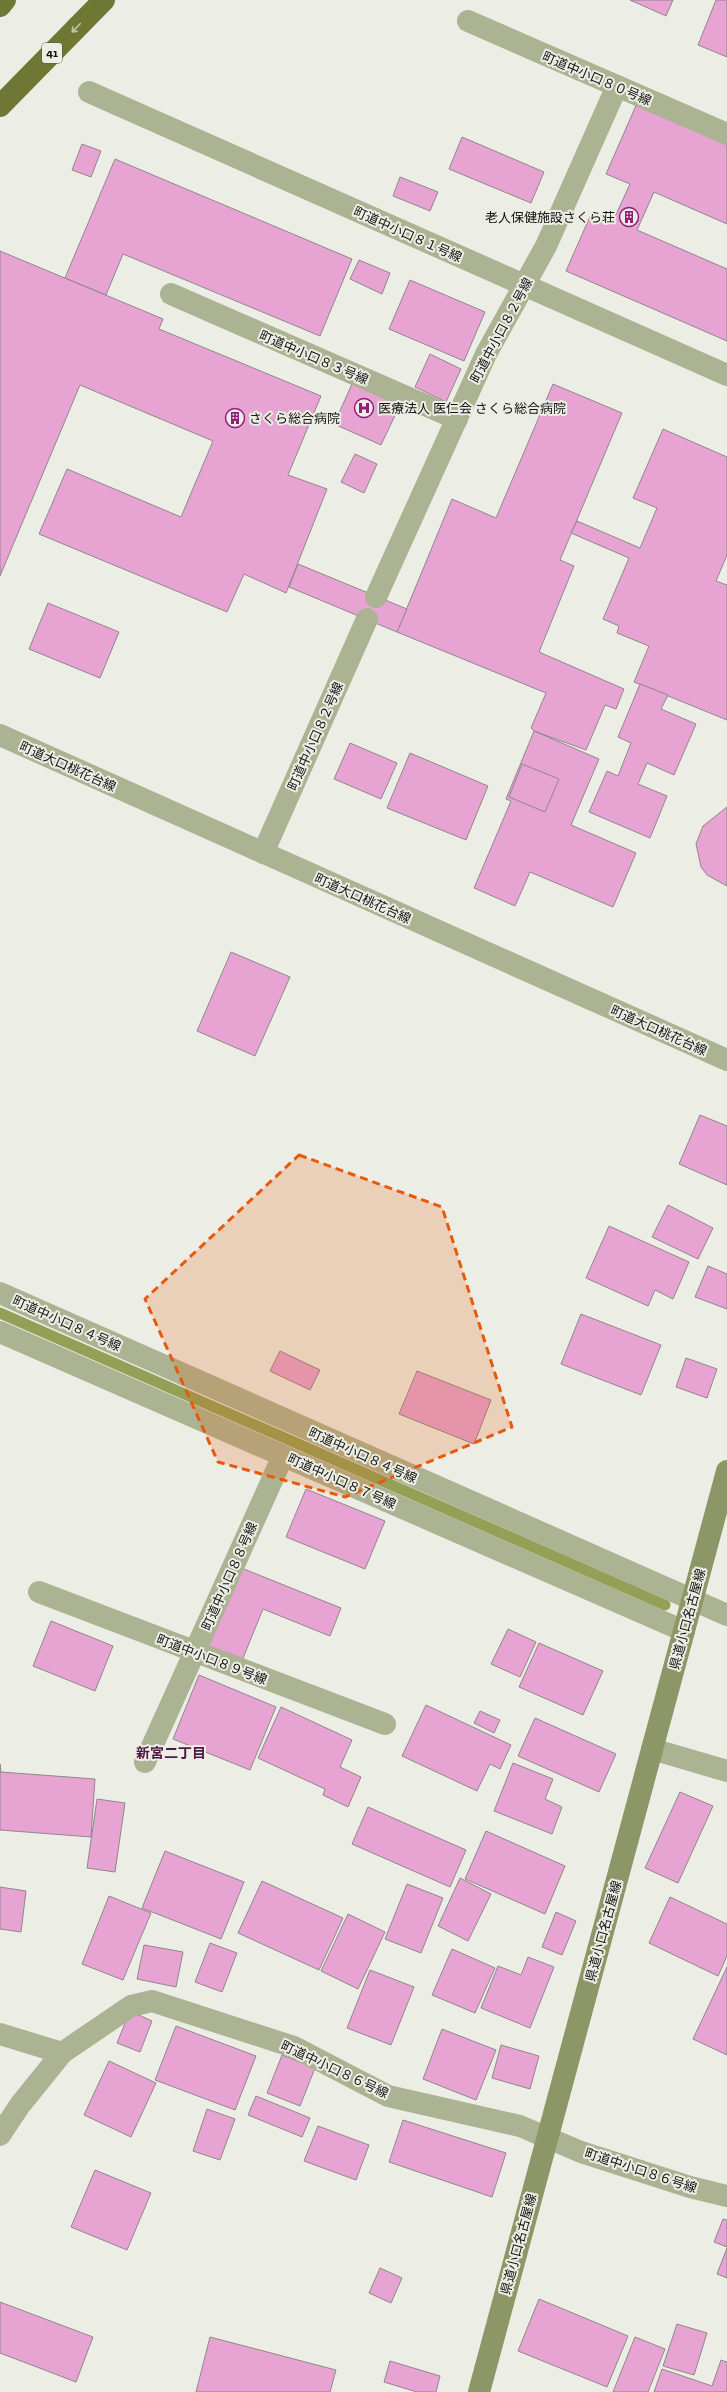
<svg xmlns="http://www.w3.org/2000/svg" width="727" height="2392" font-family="'Zilla Slab','Noto Sans JP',serif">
  <rect width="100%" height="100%" fill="#eceee5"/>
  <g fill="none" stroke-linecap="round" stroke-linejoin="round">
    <path stroke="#94a055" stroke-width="11" d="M0 1313 665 1605"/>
  </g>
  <g fill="#e7a3d2" stroke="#8f878c">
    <path d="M630 0H673L666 16Z"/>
    <path d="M716 0H727V57L698 45Z"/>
    <path d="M638 101 727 139V224L654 192 637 230 727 269V341L566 271 592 212 613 221 630 184 606 174Z"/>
    <path d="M462 137 544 172 531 203 449 169Z"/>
    <path d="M82 144 101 151 91 177 72 170Z"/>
    <path d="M115 159 352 259 320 336 123 254 106 295 65 278Z"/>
    <path d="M400 177 438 192 430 211 393 196Z"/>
    <path d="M0 251 163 319 159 329 321 396 288 475 327 489 286 593 244 574 227 612 39 534 67 469 181 517 213 441 80 385 0 576Z"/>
    <path d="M359 260 390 273 382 294 350 279Z"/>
    <path d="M410 280 485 312 464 361 389 329Z"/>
    <path d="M430 354 461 369 446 402 415 387Z"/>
    <path d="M352 384 400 405 381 445 334 424Z"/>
    <path d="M553 384 622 413 560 560 574 566 539 652 624 689 616 709 605 705 586 750 534 731 531 728 546 693 397 632 452 499 496 518Z"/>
    <path d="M663 429 727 457V555L716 581 727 585V720L634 682 649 646 617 633 619 626 603 619 629 558 571 533 577 521 640 548 657 508 633 498Z"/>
    <path d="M355 454 377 464 364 493 341 482Z"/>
    <path d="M298 564 407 609 397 632 289 587Z"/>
    <path d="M48 603 119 632 100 678 29 649Z"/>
    <path d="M640 684 668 695 661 709 696 724 674 775 647 763 638 784 667 796 650 838 589 812 607 771 618 776 631 743 618 737Z"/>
    <path d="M534 731 599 759 571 825 636 853 613 907 530 872 515 906 474 888 511 801 506 799Z"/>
    <path d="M350 743 397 763 381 799 334 779Z"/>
    <path d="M410 753 488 786 466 840 387 808Z"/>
    <path d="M522 764 559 779 545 812 509 797Z"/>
    <path d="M727 807V886L707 875 701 867 696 844 703 826Z"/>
    <path d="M231 952 290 977 255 1056 197 1031Z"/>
    <path d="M700 1115 727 1126V1185L679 1164Z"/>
    <path d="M668 1205 713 1228 698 1259 652 1237Z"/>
    <path d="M609 1226 689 1262 673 1299 655 1290 648 1306 586 1278Z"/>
    <path d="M708 1266 727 1274V1309L695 1297Z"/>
    <path d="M581 1314 661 1345 641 1395 561 1364Z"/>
    <path d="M280 1351 320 1370 310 1390 270 1371Z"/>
    <path d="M686 1358 717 1369 707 1398 676 1387Z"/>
    <path d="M417 1371 491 1400 474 1444 399 1414Z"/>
    <path d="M306 1489 385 1521 365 1569 286 1537Z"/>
    <path d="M239 1567 341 1608 330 1636 263 1609 241 1663 206 1649Z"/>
    <path d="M51 1621 113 1646 95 1691 33 1666Z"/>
    <path d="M508 1629 536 1642 520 1677 491 1664Z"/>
    <path d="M539 1643 603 1671 583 1715 519 1687Z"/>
    <path d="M199 1675 276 1707 250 1770 173 1739Z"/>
    <path d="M426 1705 511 1745 500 1769 490 1764 477 1791 402 1756Z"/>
    <path d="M281 1707 352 1740 340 1767 361 1777 348 1807 323 1795 325 1789 258 1758Z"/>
    <path d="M480 1711 500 1720 494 1733 474 1723Z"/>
    <path d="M535 1718 616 1754 599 1792 518 1756Z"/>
    <path d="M513 1763 553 1779 545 1799 562 1807 552 1834 494 1811Z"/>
    <path d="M0 1764 1 1772 95 1779 91 1837 0 1830Z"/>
    <path d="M680 1792 713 1806 678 1883 645 1868Z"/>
    <path d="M97 1799 125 1803 115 1872 87 1868Z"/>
    <path d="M368 1807 466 1850 450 1887 352 1844Z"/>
    <path d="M486 1831 565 1866 545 1914 465 1879Z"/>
    <path d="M165 1851 244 1882 221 1939 142 1908Z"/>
    <path d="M460 1878 491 1894 468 1941 438 1926Z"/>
    <path d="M262 1881 343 1918 319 1970 238 1933Z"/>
    <path d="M407 1884 443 1898 421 1953 385 1939Z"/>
    <path d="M0 1887 26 1891 21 1932 0 1929Z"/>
    <path d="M109 1896 151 1913 123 1980 82 1964Z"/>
    <path d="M670 1897 727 1924V1956L718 1976 649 1943Z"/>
    <path d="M556 1912 576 1921 562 1955 542 1947Z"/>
    <path d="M348 1914 385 1932 358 1989 321 1971Z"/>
    <path d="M210 1943 237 1953 222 1992 195 1982Z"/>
    <path d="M144 1945 183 1952 176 1987 137 1979Z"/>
    <path d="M452 1949 495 1968 475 2013 432 1995Z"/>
    <path d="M528 1957 554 1967 530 2028 481 2008 498 1966 521 1975Z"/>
    <path d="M727 1967V2055L693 2039Z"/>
    <path d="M370 1970 414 1987 391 2045 347 2028Z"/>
    <path d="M130 2011 152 2021 140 2052 117 2043Z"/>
    <path d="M176 2026 256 2056 235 2110 155 2080Z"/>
    <path d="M442 2029 496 2050 476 2100 423 2079Z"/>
    <path d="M501 2045 539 2056 530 2089 492 2078Z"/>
    <path d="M282 2055 315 2068 300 2106 267 2093Z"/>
    <path d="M109 2061 156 2083 131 2137 84 2115Z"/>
    <path d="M256 2096 310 2118 302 2137 248 2115Z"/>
    <path d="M207 2109 235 2119 220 2160 193 2151Z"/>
    <path d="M403 2120 506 2153 492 2197 389 2162Z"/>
    <path d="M318 2126 369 2145 356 2180 304 2161Z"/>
    <path d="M95 2170 151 2193 127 2250 71 2227Z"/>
    <path d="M723 2219 727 2220V2247L714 2242Z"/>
    <path d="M727 2248V2278L717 2274Z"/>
    <path d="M380 2268 402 2278 391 2303 369 2293Z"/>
    <path d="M539 2299 628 2336 607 2387 518 2351Z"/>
    <path d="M0 2302 93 2337 76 2382 0 2353Z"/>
    <path d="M677 2324 707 2333 694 2375 663 2366Z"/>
    <path d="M210 2337 336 2370 330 2392H196Z"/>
    <path d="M635 2337 665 2349 648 2392H613Z"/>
    <path d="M721 2360 727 2362V2392H654L662 2369 712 2386Z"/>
    <path d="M390 2361 440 2376 436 2392H417L384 2382Z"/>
  </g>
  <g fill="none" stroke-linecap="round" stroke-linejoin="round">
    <g stroke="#acb393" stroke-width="22">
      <path d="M468 21 727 134"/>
      <path d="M89 92 727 375"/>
      <path d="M171 294 457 419"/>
      <path d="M376 597 486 354 546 246 617 86"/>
      <path d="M263 853 367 619"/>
      <path d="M0 1293 727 1615"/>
      <path d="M0 1332 684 1631"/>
      <path d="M39 1592 385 1724"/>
      <path d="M652 1749 727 1771"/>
      <path d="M145 1762 283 1456"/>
      <path d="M0 2034 62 2053 131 2006 152 2001 294 2047 388 2096 520 2126 581 2152 690 2187 727 2196"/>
      <path d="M0 2135 20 2105 62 2053"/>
    </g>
    <path stroke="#acb393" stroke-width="22" d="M0 735 727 1060"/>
    <path stroke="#8d9666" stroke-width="22" d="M479 2392 727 1471"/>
    <g stroke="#6e7834" stroke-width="22">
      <path d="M0 6 5 0"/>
      <path d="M0 106 104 0"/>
    </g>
  </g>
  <defs><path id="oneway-shaft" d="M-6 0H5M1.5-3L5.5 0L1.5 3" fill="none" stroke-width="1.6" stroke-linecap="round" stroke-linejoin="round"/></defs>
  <use stroke="#c0c5a7" href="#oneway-shaft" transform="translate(76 28) rotate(134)"/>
  <path fill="#e8590c" fill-opacity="0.2" stroke="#e8590c" stroke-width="3" stroke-dasharray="8 5" stroke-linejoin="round" d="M299 1155 442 1207 512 1427 345 1497 218 1462 145 1299Z"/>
  <defs>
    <symbol id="building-ring" viewBox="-11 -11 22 22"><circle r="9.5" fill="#eceee5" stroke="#941d7a" stroke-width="1.5"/><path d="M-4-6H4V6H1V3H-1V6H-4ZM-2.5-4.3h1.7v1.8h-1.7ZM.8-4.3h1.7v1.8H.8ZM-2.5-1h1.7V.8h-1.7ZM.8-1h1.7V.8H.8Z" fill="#941d7a"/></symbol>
    <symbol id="hospital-ring" viewBox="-11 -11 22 22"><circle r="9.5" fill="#eceee5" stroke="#941d7a" stroke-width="1.5"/><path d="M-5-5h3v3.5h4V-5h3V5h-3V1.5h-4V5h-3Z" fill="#941d7a"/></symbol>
  </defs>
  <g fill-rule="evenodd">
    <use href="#building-ring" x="618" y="206" width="22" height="22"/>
    <use href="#hospital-ring" x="353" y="397" width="22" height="22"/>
    <use href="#building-ring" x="224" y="407" width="22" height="22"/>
  </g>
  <g text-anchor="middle" stroke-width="4" stroke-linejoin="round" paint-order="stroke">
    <rect fill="#eceee5" stroke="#53544f" stroke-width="1" x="42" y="43" width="20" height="20" rx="3"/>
    <g font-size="12" font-weight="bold" fill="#12120f">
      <text x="52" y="57">41</text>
    </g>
    <g font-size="13" fill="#12120f" stroke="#eceee5">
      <text transform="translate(597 78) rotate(23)" y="5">町道中小口８０号線</text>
      <text transform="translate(408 234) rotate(24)" y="5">町道中小口８１号線</text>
      <text transform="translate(501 330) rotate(-62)" y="5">町道中小口８２号線</text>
      <text transform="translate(314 357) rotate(23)" y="5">町道中小口８３号線</text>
      <text transform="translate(315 736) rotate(-66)" y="5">町道中小口８２号線</text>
      <text transform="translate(68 766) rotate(24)" y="5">町道大口桃花台線</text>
      <text transform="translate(363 898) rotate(24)" y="5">町道大口桃花台線</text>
      <text transform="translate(659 1030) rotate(24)" y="5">町道大口桃花台線</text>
      <text transform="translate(67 1323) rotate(24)" y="5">町道中小口８４号線</text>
      <text transform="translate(363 1455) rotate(24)" y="5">町道中小口８４号線</text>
      <text transform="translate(342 1481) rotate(24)" y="5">町道中小口８７号線</text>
      <text transform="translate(229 1576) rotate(-66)" y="5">町道中小口８８号線</text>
      <text transform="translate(687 1619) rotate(-75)" y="5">県道小口名古屋線</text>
      <text transform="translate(212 1659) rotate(21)" y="5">町道中小口８９号線</text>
      <text transform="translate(603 1931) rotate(-75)" y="5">県道小口名古屋線</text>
      <text transform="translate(335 2069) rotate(25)" y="5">町道中小口８６号線</text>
      <text transform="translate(641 2170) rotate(18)" y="5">町道中小口８６号線</text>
      <text transform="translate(518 2244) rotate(-75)" y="5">県道小口名古屋線</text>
    </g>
    <g font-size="13" fill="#12120f" stroke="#eceee5" text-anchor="start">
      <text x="615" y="222" text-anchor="end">老人保健施設さくら荘</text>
      <text x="378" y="413">医療法人 医仁会 さくら総合病院</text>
      <text x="249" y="423">さくら総合病院</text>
    </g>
    <g font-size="14" font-weight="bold" fill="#4f1741" stroke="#eceee5">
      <text x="171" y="1758">新宮二丁目</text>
    </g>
  </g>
</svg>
